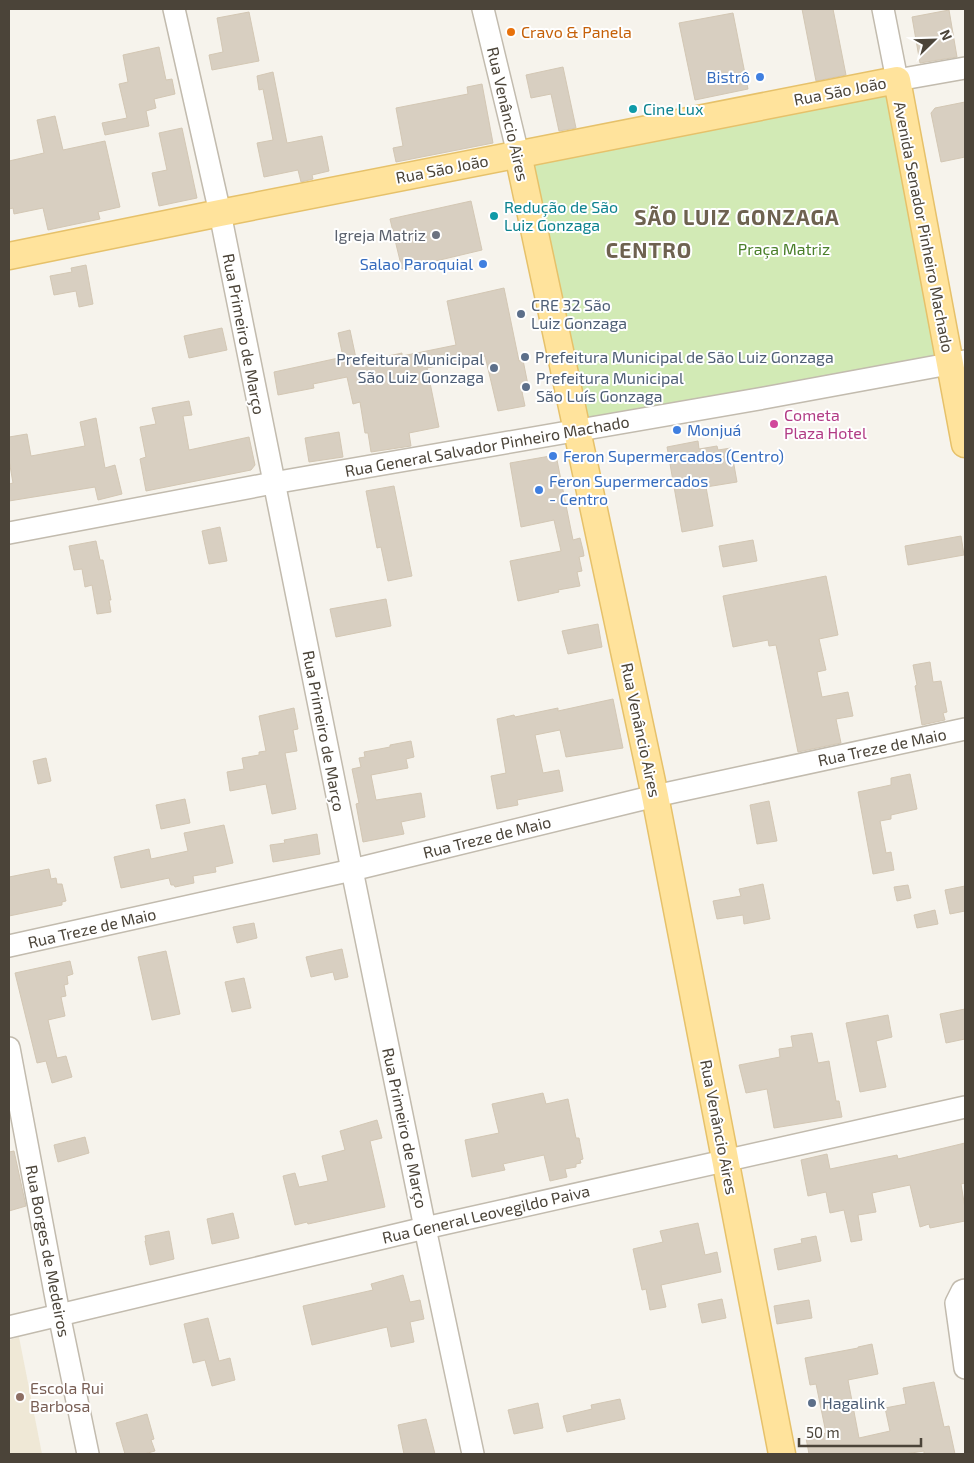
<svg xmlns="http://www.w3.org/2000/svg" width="974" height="1463" font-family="'Exo 2',sans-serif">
  <rect width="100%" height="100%" fill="#f6f3ec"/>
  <path fill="#efe8d6" d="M19 1337 42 1454H9V1340Z"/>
  <path fill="#d2eab5" d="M893 87 945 357 579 422 527 164Z"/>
  <g fill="#d8cfc1" stroke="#d3c7b4">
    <path d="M802 9H833L846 75 816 81Z"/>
    <path d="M949 10 957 57 920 63 912 17Z"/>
    <path d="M249 12 259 61 212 70 209 55 223 52 217 18Z"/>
    <path d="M733 13 748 89 695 100 679 23Z"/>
    <path d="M159 47 166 80 172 79 175 94 154 99 156 108 146 111 149 126 105 135 102 123 127 118 119 84 128 82 123 55Z"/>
    <path d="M563 67 576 128 559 131 551 94 531 98 526 75Z"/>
    <path d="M273 72 287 143 322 136 329 171 312 175 313 179 301 182 298 170 264 177 257 143 273 140 263 89 259 90 257 76Z"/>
    <path d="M482 84 493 143 396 162 393 148 403 146 396 108 468 94 467 87Z"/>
    <path d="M965 102V157L941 162 931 113 935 108Z"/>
    <path d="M55 116 63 150 105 141 120 207 98 212 100 219 48 230 43 208 14 214 13 208 9 209V161L44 153 37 120Z"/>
    <path d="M182 128 197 198 159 206 152 173 167 170 159 133Z"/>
    <path d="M471 201 482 250 402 269 390 219Z"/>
    <path d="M86 265 93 304 79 307 76 291 54 295 50 276 72 272 71 268Z"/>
    <path d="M504 288 519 361 523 360 529 390 522 392 525 406 498 411 485 356 427 368 439 427 409 433 411 446 371 452 368 433H365L360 402 353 404 347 377 313 384 314 388 278 395 274 372 343 357 338 333 350 330 357 363 402 353V356L456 345 447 301Z"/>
    <path d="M222 328 227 350 189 358 184 336Z"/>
    <path d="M189 401 192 415 183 416 189 450 249 437 255 465 251 470 146 491 140 459 146 457 140 427 156 424 152 408Z"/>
    <path d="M96 418 105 468 115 465 122 494 98 500 95 487 9 501V484L13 483 9 460V437L27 434 31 456 85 446 80 422Z"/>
    <path d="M339 432 343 457 309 462 305 438Z"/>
    <path d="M698 441 699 449 717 446 718 450 731 448 737 482 706 487 713 526 682 532 667 447Z"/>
    <path d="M556 455 573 540 580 538 583 550 584 556 579 557 582 571 577 572 580 586 558 590 559 592 518 601 510 561 561 551 554 520 521 527 510 463Z"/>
    <path d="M394 486 412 576 388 581 381 547 377 548 366 491Z"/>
    <path d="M220 527 227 561 209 564 202 531Z"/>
    <path d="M961 536 964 555 908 565 905 546Z"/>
    <path d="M753 540 757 561 723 567 719 546Z"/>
    <path d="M96 541 100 560H103L111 600H109L111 612 97 614 92 585 85 587 82 569 74 570 69 546Z"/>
    <path d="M826 576 838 635 819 639 826 670 817 672 822 697 848 692 853 716 836 719 841 743 798 752 776 645 769 646 768 640 733 647 723 596Z"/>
    <path d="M386 599 391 626 336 637 330 609Z"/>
    <path d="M598 624 602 647 568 654 562 631Z"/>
    <path d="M930 662 933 682 941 681 947 712 943 713 945 720 922 725 915 686 917 685 913 665Z"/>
    <path d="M613 699 623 748 566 757 560 730 535 735 543 773 559 770 563 791 517 800 518 805 497 809 491 776 506 773 497 719 514 715 515 717 558 708V711Z"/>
    <path d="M294 708 298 729 293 730 297 751 285 753 296 809 272 814 266 784 230 791 227 772 244 769 242 758 259 755V752L266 751 259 716Z"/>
    <path d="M411 741 414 757 406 759 408 768 371 775 376 800 421 793 425 817 401 822 404 834 363 842 356 804 359 803 352 769 361 767 359 758 365 757 364 752 390 747V745Z"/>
    <path d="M46 758 51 781 38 784 33 761Z"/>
    <path d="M910 774 917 809 891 815V819L880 821 886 853 891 852 894 870 873 874 858 792 891 785V778Z"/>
    <path d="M185 799 190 823 161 829 156 805Z"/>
    <path d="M769 801 777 841 757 844 750 805Z"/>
    <path d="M224 825 233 863 215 867 216 872 193 876 194 883 175 887 174 885H171L169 878 121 888 114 857 149 849 151 859 188 851 184 833Z"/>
    <path d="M317 834 320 854 273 862 270 845 285 843 284 840Z"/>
    <path d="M49 869 51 879 56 878 57 884H62L66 901 62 902V905L9 916V877Z"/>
    <path d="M763 884 770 919 744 924 743 915 717 919 713 901 741 896 739 889Z"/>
    <path d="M908 885 911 898 897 901 894 887Z"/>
    <path d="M965 886V911L950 914 945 890Z"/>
    <path d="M935 910 938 924 917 928 914 915Z"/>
    <path d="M254 923 257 938 237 943 233 927Z"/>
    <path d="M342 949 348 977 335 980 333 972 311 977 306 957Z"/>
    <path d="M166 951 180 1014 152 1020 138 957Z"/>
    <path d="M70 961 73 974 67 976 68 984 64 985 66 996 61 997 65 1016 48 1020 57 1058 66 1056 72 1077 52 1083 46 1061 37 1063 15 973Z"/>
    <path d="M244 978 251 1008 232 1012 225 982Z"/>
    <path d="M965 1009V1039L946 1043 940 1014Z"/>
    <path d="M888 1015 892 1037 876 1041 886 1087 860 1092 846 1023Z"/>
    <path d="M812 1033 818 1063 829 1061 836 1101H839L842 1117 774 1128 767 1089 746 1093 739 1065 780 1057 779 1049 793 1047 791 1036Z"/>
    <path d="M543 1093 546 1104 568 1099 576 1138H579L583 1159 580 1160 581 1163 576 1164V1167L565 1169 567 1177 550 1181 544 1155 503 1164 505 1170 472 1177 465 1140 499 1133 492 1104Z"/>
    <path d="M377 1120 382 1138 370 1141 385 1207 308 1224 307 1222 295 1225 283 1176 295 1173 299 1187 328 1181 322 1156 345 1150 340 1131Z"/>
    <path d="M85 1137 89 1153 58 1162 54 1145Z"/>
    <path d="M965 1143V1183L961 1184 965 1208V1221L930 1228 929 1224 920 1227 910 1185 872 1193 876 1212 858 1215 862 1240 851 1242 844 1210 830 1213 826 1192 808 1196 801 1160 827 1154 830 1169 897 1155 898 1159Z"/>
    <path d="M14 1151 26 1206 9 1211V1152Z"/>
    <path d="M233 1213 239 1238 212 1244 207 1219Z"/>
    <path d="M698 1223 705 1255 717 1252 721 1272 661 1285 666 1307 650 1310 646 1289 642 1290 633 1249 663 1242 660 1231Z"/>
    <path d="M169 1231 174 1259 150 1265 145 1241H146L145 1236Z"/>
    <path d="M816 1236 821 1261 778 1270 774 1249 802 1243 801 1239Z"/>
    <path d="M403 1275 410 1302 420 1300 424 1319 410 1322 414 1342 391 1347 387 1327 312 1345 303 1306 373 1290 371 1284Z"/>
    <path d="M722 1299 726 1318 702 1323 698 1304Z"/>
    <path d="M809 1300 812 1318 777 1324 774 1306Z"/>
    <path d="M208 1318 219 1361 230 1358 235 1380 212 1386 205 1360 193 1363 184 1324Z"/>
    <path d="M872 1344 878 1374 848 1380 859 1438 890 1431 885 1408 906 1404 903 1388 934 1382 944 1427 949 1426 955 1454H924V1451L905 1454H809L806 1438 826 1433 816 1384 810 1385 805 1358 858 1348V1347Z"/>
    <path d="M620 1399 625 1419 567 1432 563 1416 592 1409 591 1405Z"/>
    <path d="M538 1403 543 1428 514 1434 508 1410Z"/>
    <path d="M147 1414 154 1439 151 1440 155 1451 144 1454H125L116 1423Z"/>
    <path d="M426 1419 435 1454H404L398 1425Z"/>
  </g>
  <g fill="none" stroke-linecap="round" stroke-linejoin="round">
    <defs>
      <g id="minor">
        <path d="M174 9 220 213 352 870 425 1228 473 1454"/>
        <path d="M483 9 518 154"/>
        <path d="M883 9 897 80 965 68"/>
        <path d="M9 533 273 483 764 398 965 361"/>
        <path d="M9 946 352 870 655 796 965 729"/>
        <path d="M9 1048 59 1314 88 1454"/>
        <path d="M965 1290 962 1291 956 1303 965 1368"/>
        <path d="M9 1327 425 1228 965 1107"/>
      </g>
      <g id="major">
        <path d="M518 154 655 796 782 1454"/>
        <path d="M9 256 220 213 897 80 965 444"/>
      </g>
    </defs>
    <use href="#minor" stroke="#c2bbae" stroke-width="24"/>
    <use href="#major" stroke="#e6c16a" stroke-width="29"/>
    <use href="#minor" stroke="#fff" stroke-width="21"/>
    <use href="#major" stroke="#ffe39c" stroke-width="26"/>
  </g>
  <circle fill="#e8710a" stroke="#fff" stroke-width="2" cx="511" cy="32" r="5"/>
  <g fill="#3f7fe0" stroke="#fff" stroke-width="2">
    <circle cx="760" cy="77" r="5"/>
    <circle cx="483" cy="264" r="5"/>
    <circle cx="677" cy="430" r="5"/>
    <circle cx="553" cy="456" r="5"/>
    <circle cx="539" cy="490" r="5"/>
  </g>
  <g fill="#0f9aa8" stroke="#fff" stroke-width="2">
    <circle cx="633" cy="109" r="5"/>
    <circle cx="494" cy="216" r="5"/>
  </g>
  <circle fill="#6b7280" stroke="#fff" stroke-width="2" cx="436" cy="235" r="5"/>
  <g fill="#5c6f8a" stroke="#fff" stroke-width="2">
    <circle cx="521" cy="314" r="5"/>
    <circle cx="525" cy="357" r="5"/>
    <circle cx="494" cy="368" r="5"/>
    <circle cx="526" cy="387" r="5"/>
    <circle cx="812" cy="1403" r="5"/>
  </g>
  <circle fill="#d1479c" stroke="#fff" stroke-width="2" cx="774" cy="424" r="5"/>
  <circle fill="#8d6e63" stroke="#fff" stroke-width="2" cx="20" cy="1397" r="5"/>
  <g text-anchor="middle" stroke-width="4" stroke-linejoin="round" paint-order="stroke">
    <g font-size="16" fill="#c56008" stroke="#fff" text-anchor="start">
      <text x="521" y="38">Cravo &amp; Panela</text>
    </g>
    <g font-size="16" fill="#366cbe" stroke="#fff" text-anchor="start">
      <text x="750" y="83" text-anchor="end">Bistrô</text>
      <text x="473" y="270" text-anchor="end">Salao Paroquial</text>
      <text x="687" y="436">Monjuá</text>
      <text x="563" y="462">Feron Supermercados (Centro)</text>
      <text x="549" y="487">Feron Supermercados<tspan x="549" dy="18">- Centro</tspan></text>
    </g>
    <g font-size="16" fill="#4b4439" stroke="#fff">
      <text transform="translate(840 91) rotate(-11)" y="6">Rua São João</text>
      <text transform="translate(508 114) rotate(77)" y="6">Rua Venâncio Aires</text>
      <text transform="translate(442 169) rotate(-11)" y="6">Rua São João</text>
      <text transform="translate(924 227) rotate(79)" y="6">Avenida Senador Pinheiro Machado</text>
      <text transform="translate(244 334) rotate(79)" y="6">Rua Primeiro de Março</text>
      <text transform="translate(487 446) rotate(-10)" y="6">Rua General Salvador Pinheiro Machado</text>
      <text transform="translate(641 730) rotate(78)" y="6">Rua Venâncio Aires</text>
      <text transform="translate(324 731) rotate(79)" y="6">Rua Primeiro de Março</text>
      <text transform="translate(882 747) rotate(-12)" y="6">Rua Treze de Maio</text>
      <text transform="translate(487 837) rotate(-14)" y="6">Rua Treze de Maio</text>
      <text transform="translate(92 928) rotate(-13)" y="6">Rua Treze de Maio</text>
      <text transform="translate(719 1127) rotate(79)" y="6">Rua Venâncio Aires</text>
      <text transform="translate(405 1128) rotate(78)" y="6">Rua Primeiro de Março</text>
      <text transform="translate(486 1214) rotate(-13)" y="6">Rua General Leovegildo Paiva</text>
      <text transform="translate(48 1251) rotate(79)" y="6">Rua Borges de Medeiros</text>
    </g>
    <g font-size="16" fill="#0d838f" stroke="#fff" text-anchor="start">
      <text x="643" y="115">Cine Lux</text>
      <text x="504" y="213">Redução de São<tspan x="504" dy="18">Luiz Gonzaga</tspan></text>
    </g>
    <g font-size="16" fill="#5b616d" stroke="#fff" text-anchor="end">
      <text x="426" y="241">Igreja Matriz</text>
    </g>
    <g font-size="16" fill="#4a7f2a" stroke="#fff">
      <text x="784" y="255">Praça Matriz</text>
    </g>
    <g font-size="16" fill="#4e5e75" stroke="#fff" text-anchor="start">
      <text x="531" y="311">CRE 32 São<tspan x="531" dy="18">Luiz Gonzaga</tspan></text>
      <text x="535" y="363">Prefeitura Municipal de São Luiz Gonzaga</text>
      <text x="484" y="365" text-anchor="end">Prefeitura Municipal<tspan x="484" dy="18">São Luiz Gonzaga</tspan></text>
      <text x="536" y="384">Prefeitura Municipal<tspan x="536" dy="18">São Luís Gonzaga</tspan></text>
      <text x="822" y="1409">Hagalink</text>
    </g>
    <g font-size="16" fill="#b23c85" stroke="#fff" text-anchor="start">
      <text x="784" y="421">Cometa<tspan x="784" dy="18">Plaza Hotel</tspan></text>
    </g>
    <g font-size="16" fill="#785e54" stroke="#fff" text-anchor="start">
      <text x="30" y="1394">Escola Rui<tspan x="30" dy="18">Barbosa</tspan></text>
    </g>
    <g font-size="21" font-weight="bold" letter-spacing="1" fill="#6e6250" stroke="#fff">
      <text x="737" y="225">SÃO LUIZ GONZAGA</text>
      <text x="649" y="258">CENTRO</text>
    </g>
  </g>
  <rect width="974" height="1463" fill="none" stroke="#4b4439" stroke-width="20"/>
  <g transform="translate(934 40) rotate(67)" stroke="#ffffff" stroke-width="4" paint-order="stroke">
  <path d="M0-4L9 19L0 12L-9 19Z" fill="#4b4439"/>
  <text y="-8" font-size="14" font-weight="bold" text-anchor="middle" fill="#4b4439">N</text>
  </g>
  <path d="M799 1438v8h122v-8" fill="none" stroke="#4b4439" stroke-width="2.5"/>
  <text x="806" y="1438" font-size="15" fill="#4b4439" stroke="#ffffff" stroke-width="4" paint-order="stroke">50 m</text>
</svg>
